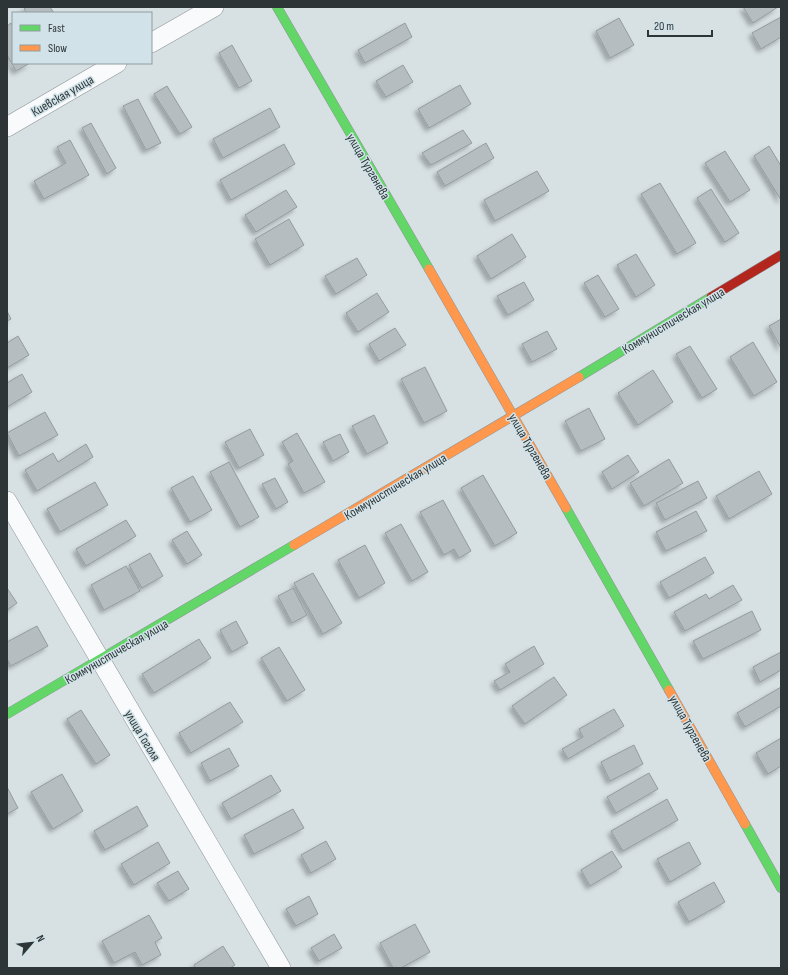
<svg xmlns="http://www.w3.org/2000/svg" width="788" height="975" font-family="'Sofia Sans Condensed',sans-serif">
  <defs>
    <filter id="shadow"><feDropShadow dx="-3.5" dy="3.5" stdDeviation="2" flood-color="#0004"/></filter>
  </defs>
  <rect width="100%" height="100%" fill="#d7e0e3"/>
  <g fill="#b6bdc0" stroke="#949b9d" filter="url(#shadow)">
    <path d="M27 7H50L54 13H27L24 9Z"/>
    <path d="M743 7H778L753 23Z"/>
    <path d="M781 17V37L761 49 752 33Z"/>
    <path d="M619 18 634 45 610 58 596 31Z"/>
    <path d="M11 23 13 27V63H30L16 71 7 55V26Z"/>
    <path d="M405 23 412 37 365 63 358 50Z"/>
    <path d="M232 45 252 81 239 88 219 53Z"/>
    <path d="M403 65 413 82 386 97 376 81Z"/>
    <path d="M460 85 471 104 429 128 418 109Z"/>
    <path d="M167 86 192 127 180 134 154 94Z"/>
    <path d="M138 99 161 143 146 150 123 106Z"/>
    <path d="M270 108 280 127 223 158 213 139Z"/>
    <path d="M91 123 116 168 107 174 82 128Z"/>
    <path d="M463 130 472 143 431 165 422 153Z"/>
    <path d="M70 140 89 175 44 199 34 181 66 163 57 147Z"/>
    <path d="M486 143 494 158 445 186 437 172Z"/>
    <path d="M284 144 295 164 231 200 220 180Z"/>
    <path d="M769 146 781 166V200L754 156Z"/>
    <path d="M725 151 750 190 730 202 705 163Z"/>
    <path d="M537 171 549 191 495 221 484 200Z"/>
    <path d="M660 183 696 243 677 254 641 194Z"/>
    <path d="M711 189 739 233 725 242 697 198Z"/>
    <path d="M286 190 297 207 256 232 245 215Z"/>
    <path d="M289 219 304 245 270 265 255 239Z"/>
    <path d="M512 234 526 257 491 279 477 256Z"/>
    <path d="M636 254 655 285 636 297 617 265Z"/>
    <path d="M357 258 367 275 336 294 325 276Z"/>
    <path d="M598 275 619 309 605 317 584 283Z"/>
    <path d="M524 282 534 300 508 315 497 296Z"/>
    <path d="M377 293 389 312 358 332 346 313Z"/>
    <path d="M7 311 11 319 7 321Z"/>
    <path d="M781 319V348L769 326Z"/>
    <path d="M395 328 406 345 379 361 369 344Z"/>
    <path d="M547 331 557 349 532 362 522 344Z"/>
    <path d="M18 336 29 355 7 368V343Z"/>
    <path d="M753 342 777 382 754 396 730 357Z"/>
    <path d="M690 346 717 389 702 398 676 354Z"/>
    <path d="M425 367 447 411 424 423 401 379Z"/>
    <path d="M653 370 673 402 638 425 618 393Z"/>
    <path d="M22 374 32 392 7 407V383Z"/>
    <path d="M589 408 605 439 581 451 565 421Z"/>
    <path d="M45 412 58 435 19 456 7 433Z"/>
    <path d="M374 415 388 443 367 454 352 426Z"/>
    <path d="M250 429 264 455 239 468 225 442Z"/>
    <path d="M297 433 325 482 304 493 288 464 293 461 282 442Z"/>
    <path d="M340 434 349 452 333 461 323 442Z"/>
    <path d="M86 444 93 457 37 491 25 470 53 453 58 462Z"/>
    <path d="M628 455 639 472 612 489 602 472Z"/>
    <path d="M669 459 683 483 644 506 630 483Z"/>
    <path d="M229 462 259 517 240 527 210 472Z"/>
    <path d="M759 471 772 494 729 519 716 496Z"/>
    <path d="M483 475 517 533 495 546 461 488Z"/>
    <path d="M193 476 212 510 190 522 171 488Z"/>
    <path d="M275 478 288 502 276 509 262 484Z"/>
    <path d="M698 481 707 498 665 520 656 503Z"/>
    <path d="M95 482 108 505 60 532 47 509Z"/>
    <path d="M443 500 471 551 459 558 454 549 444 555 420 512Z"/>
    <path d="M696 511 707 531 666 551 656 532Z"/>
    <path d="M126 520 136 536 86 566 76 549Z"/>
    <path d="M401 524 428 572 412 581 385 533Z"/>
    <path d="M187 531 202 555 187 564 172 540Z"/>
    <path d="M365 545 385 583 359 598 338 560Z"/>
    <path d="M150 553 163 576 142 588 129 565Z"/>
    <path d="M705 557 714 573 669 598 660 582Z"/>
    <path d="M126 566 140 591 104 610 91 585Z"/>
    <path d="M313 573 342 623 323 634 294 583Z"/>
    <path d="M733 585 742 600 685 631 674 612 706 594 709 599Z"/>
    <path d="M7 588 17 603 7 610Z"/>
    <path d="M293 588 307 615 292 623 278 596Z"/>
    <path d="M752 611 761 630 703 659 693 641Z"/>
    <path d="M236 621 248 643 232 652 220 630Z"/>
    <path d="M37 626 48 646 11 666 7 659V642Z"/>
    <path d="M199 639 211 658 154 693 142 674Z"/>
    <path d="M534 646 544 664 500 690 494 681 510 672 505 664Z"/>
    <path d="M279 647 305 690 287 701 261 658Z"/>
    <path d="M781 652V670L760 682 753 667Z"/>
    <path d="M554 677 567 695 525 724 512 706Z"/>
    <path d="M781 687V706L745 727 737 713Z"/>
    <path d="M230 702 243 722 191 753 179 733Z"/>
    <path d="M614 709 624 726 568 759 562 749 583 737 579 729Z"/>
    <path d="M81 710 110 755 96 764 67 719Z"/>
    <path d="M781 738V766L768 774 756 753Z"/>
    <path d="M634 745 643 764 610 781 601 762Z"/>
    <path d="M229 748 239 766 210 781 201 763Z"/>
    <path d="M649 773 658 789 616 813 607 797Z"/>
    <path d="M62 774 83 811 53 829 31 792Z"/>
    <path d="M271 775 281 791 231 819 222 803Z"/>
    <path d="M7 787 18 808 7 814Z"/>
    <path d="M667 799 678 820 623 851 611 831Z"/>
    <path d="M137 806 148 826 105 850 94 831Z"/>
    <path d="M293 809 304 828 254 854 244 835Z"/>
    <path d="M326 841 336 859 311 873 301 855Z"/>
    <path d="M158 842 170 863 134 885 121 864Z"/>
    <path d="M689 842 701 864 670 882 657 859Z"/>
    <path d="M612 851 622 867 590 886 581 870Z"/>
    <path d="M178 871 189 889 169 901 157 883Z"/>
    <path d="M714 882 725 902 689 922 678 902Z"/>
    <path d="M309 896 318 914 296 926 286 909Z"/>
    <path d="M149 915 162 938 155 942 161 955 142 965 135 952 114 963 102 941Z"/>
    <path d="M415 924 430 952 401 968H393L380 943Z"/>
    <path d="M334 934 342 948 319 961 311 948Z"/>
    <path d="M223 946 235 965 230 968H196L194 965Z"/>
  </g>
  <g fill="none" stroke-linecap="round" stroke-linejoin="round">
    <defs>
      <g id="street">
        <path d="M151 43 214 7"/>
        <path d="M7 127 117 63"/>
        <path d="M7 501 281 968"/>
      </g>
      <g id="fast">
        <path d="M277 7 429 269"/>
        <path d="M579 377 711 297"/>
        <path d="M566 508 669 690"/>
        <path d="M7 714 294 545"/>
        <path d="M745 824 781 888"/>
      </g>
      <g id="slow">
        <path d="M429 269 566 508"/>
        <path d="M294 545 579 377"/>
        <path d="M669 690 745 824"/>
      </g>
      <path id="jam" d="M711 297 781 255"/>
    </defs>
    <use href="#street" stroke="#8e9598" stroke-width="20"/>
    <use href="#fast" stroke="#8e9598" stroke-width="10"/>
    <use href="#slow" stroke="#8e9598" stroke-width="10"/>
    <use href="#jam" stroke="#8e9598" stroke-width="10"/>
    <use href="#street" stroke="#f9fafb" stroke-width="19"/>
    <use href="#fast" stroke="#63d668" stroke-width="9"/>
    <use href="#slow" stroke="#ff974d" stroke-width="9"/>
    <use href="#jam" stroke="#b3261e" stroke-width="9"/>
  </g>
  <g text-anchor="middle" stroke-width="3" stroke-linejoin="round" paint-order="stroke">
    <g font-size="13" fill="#2e3537" stroke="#d1e3e9">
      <text transform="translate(62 95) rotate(-30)" y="5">Киевская улица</text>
      <text transform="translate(369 166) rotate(60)" y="5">улица Тургенева</text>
      <text transform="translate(673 320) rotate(-31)" y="5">Коммунистическая улица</text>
      <text transform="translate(531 446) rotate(60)" y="5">улица Тургенева</text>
      <text transform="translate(395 486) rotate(-31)" y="5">Коммунистическая улица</text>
      <text transform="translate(116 651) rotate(-30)" y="5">Коммунистическая улица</text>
      <text transform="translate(691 728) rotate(61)" y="5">улица Тургенева</text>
      <text transform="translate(143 735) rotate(59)" y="5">улица Гоголя</text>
    </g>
  </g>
  <rect width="788" height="975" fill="none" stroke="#2e3537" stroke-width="16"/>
  <rect x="12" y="12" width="140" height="52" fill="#d1e3e9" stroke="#909da2"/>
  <rect x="20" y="25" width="20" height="6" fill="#63d668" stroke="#909da2"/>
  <text x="48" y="32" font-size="12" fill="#2e3537">Fast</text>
  <rect x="20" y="45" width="20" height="6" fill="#ff974d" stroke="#909da2"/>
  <text x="48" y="52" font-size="12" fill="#2e3537">Slow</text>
  <g transform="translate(32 943) rotate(62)" stroke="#d1e3e9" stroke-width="3" paint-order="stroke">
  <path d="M0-3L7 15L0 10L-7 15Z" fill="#2e3537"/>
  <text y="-6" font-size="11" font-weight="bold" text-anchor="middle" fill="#2e3537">N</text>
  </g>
  <path d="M648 30v6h64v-6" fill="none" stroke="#2e3537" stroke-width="2"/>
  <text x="654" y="30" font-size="12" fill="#2e3537" stroke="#d1e3e9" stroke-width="3" paint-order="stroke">20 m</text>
</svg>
